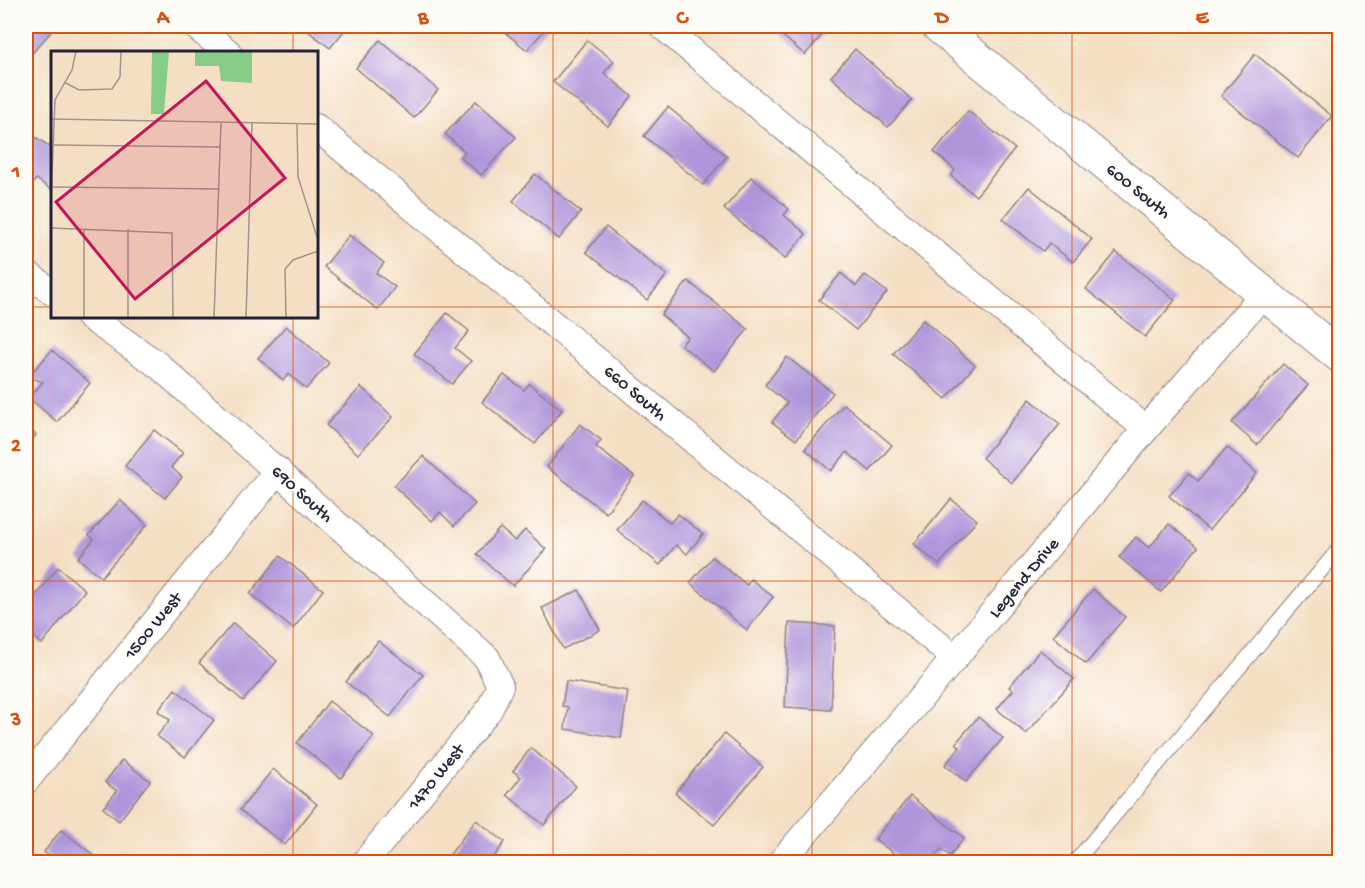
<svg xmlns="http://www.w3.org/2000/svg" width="1365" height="888" font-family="'Gochi Hand',sans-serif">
  <rect width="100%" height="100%" fill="#fdfcf7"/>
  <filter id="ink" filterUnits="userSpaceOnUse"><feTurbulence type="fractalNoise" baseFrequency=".0167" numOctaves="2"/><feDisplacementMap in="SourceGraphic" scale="12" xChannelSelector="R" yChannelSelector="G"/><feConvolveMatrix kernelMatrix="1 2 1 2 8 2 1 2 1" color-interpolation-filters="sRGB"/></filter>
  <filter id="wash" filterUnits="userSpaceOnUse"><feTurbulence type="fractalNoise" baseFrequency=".008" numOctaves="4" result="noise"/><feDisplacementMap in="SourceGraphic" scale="24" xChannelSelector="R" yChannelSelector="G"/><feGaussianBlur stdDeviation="1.35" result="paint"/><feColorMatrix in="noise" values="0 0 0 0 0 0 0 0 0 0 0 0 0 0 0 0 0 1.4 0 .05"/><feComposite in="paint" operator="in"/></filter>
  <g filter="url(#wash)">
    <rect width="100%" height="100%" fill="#f5dfc4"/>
    <g id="blocks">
      <g fill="#af96db">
        <path d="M26 26H56L27 59 26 57Z"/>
        <path d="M312 26H348L330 48 308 31Z"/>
        <path d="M497 26H548L527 50Z"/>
        <path d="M771 26H826L828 28 805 55Z"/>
        <path d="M380 40 438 90 414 118 356 68Z"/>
        <path d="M587 40 614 61 604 73 632 96 608 126 553 82Z"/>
        <path d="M855 49 912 100 888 127 831 77Z"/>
        <path d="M1255 54 1332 116 1298 158 1221 96Z"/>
        <path d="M476 101 516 137 481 175 460 157 465 152 445 134Z"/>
        <path d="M668 107 727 156 703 185 644 136Z"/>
        <path d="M968 111 1015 149 976 196 951 176 955 170 934 152Z"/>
        <path d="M32 135 52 148V190L36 179 28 191 26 189V145Z"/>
        <path d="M535 174 581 212 559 239 513 201Z"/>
        <path d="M751 177 789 209 784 215 806 234 785 259 724 209Z"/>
        <path d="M1029 187 1092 239 1073 262 1049 243 1043 251 1003 219Z"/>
        <path d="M606 227 667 275 647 300 586 252Z"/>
        <path d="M349 235 384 263 376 273 395 287 378 310 324 267Z"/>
        <path d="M1116 252 1175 300 1145 337 1086 289Z"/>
        <path d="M841 273 856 286 865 275 887 292 856 330 819 300Z"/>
        <path d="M688 281 748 329 714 371 681 345 688 337 661 315Z"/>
        <path d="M447 313 469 331 455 348 471 361 452 384 414 354Z"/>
        <path d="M923 320 975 365 946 399 893 354Z"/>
        <path d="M286 326 329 363 306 389 289 374 283 380 258 358Z"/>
        <path d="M52 350 90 383 57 422 29 398 43 382 28 377Z"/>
        <path d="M787 357 833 393 796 440 772 422 787 403 765 385Z"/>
        <path d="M1283 364 1308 385 1257 445 1232 423Z"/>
        <path d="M504 375 524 390 529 384 562 410 535 444 482 402Z"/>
        <path d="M361 387 393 417 358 454 326 425Z"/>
        <path d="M1030 399 1060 424 1012 483 982 458Z"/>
        <path d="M844 404 892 445 870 471 847 452 831 471 805 449Z"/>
        <path d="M580 424 601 440 596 447 634 476 606 513 547 467Z"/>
        <path d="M26 427 36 435 26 448Z"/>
        <path d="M154 430 183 453 171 467 182 477 165 498 125 466Z"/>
        <path d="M1227 447 1257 473 1209 530 1169 496 1189 473 1198 481Z"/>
        <path d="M423 456 475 504 454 526 440 512 432 521 394 486Z"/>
        <path d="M951 499 977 520 939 565 914 544Z"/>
        <path d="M120 500 147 525 101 577 78 558 94 539 89 535Z"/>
        <path d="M642 500 670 523 678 514 703 534 687 554 676 545 660 565 617 530Z"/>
        <path d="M1169 524 1198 547 1161 592 1119 557 1136 537 1149 548Z"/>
        <path d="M500 528 515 541 525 530 546 549 513 586 477 554Z"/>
        <path d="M280 556 323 590 293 629 250 594Z"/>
        <path d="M712 557 747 585 751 579 773 597 747 630 690 583Z"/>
        <path d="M58 567 85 590 42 644 26 631V608Z"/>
        <path d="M1093 589 1125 617 1086 664 1053 636Z"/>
        <path d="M579 590 600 630 563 649 542 608Z"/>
        <path d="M233 623 277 661 243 701 199 663Z"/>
        <path d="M789 623 835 626 831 710 785 707Z"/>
        <path d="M378 641 423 675 390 717 346 682Z"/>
        <path d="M1040 650 1074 679 1026 734 997 709 1013 690 1009 687Z"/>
        <path d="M566 681 628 691 621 738 565 729 568 707 562 706Z"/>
        <path d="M175 689 214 720 185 757 157 736 170 720 158 711Z"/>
        <path d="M329 701 374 736 341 778 297 743Z"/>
        <path d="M978 717 1003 738 966 782 945 765 960 747 956 743Z"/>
        <path d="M724 734 763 767 714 825 675 793Z"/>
        <path d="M531 748 576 786 544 825 507 795 521 777 513 771Z"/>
        <path d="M122 760 150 781 119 821 103 808 117 791 105 782Z"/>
        <path d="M273 769 317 804 285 845 240 810Z"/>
        <path d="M910 796 964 838 950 856 941 849 930 862H905L875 839Z"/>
        <path d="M476 820 505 842 490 862H456L448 857Z"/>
        <path d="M61 830 100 860 98 862H55L56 861 44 852Z"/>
      </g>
    </g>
  </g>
  <g filter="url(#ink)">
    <use href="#blocks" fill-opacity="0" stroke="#8c8080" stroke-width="1.5"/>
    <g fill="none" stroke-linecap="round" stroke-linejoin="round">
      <defs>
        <path id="service" d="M1075 862 1340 548"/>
        <g id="minor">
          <path d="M195 26 228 52"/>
          <path d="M662 26 1146 429"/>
          <path d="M316 127 955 658"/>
          <path d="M26 273 52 292"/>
          <path d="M88 316 158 365 487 658 500 686 489 710 365 862"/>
          <path d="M26 781 278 470"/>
          <path d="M781 862 955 658 1146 429 1265 292"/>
        </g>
        <path id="secondary" d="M938 26 1340 356"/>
      </defs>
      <use href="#service" stroke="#8c8080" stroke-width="16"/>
      <use href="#minor" stroke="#8c8080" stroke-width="28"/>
      <use href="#secondary" stroke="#8c8080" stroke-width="35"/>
      <use href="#service" stroke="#fff" stroke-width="14"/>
      <use href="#minor" stroke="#fff" stroke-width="26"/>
      <use href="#secondary" stroke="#fff" stroke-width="33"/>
    </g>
  </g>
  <path fill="none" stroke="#d45411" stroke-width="1.5" stroke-opacity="0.55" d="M293 26V52M553 26V862M812 26V862M1072 26V862M26 307H52M316 307H1340M293 316V862M26 581H1340"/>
  <g text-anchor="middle" stroke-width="5" stroke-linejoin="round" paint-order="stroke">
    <g font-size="18" fill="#22223b" stroke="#fdfcf7">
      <text transform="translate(1139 190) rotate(39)" y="6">600 South</text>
      <text transform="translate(636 392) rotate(40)" y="6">660 South</text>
      <text transform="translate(303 493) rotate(42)" y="6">690 South</text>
      <text transform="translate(1023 577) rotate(-50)" y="6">Legend Drive</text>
      <text transform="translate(152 625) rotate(-51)" y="6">1500 West</text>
      <text transform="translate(435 776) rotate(-51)" y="6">1470 West</text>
    </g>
  </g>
  <g transform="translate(51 51)">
    <rect width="267" height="267" fill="#f5dfc4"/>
    <path d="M101 0H118L113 63H100ZM144 0H201V32L170 30 168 15H144Z" fill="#87cd88"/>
    <path fill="none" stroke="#a1938d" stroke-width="1.5" d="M13 31 28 39 61 38 69 26 70 0M0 68 267 73M246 73 247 126 267 189M3 94 169 96M2 136 168 138M0 149 4 49 21 19 25 0M0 177 121 182 122 267M33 179V267M77 267V178M163 267 170 71M195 267 201 72M235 267 234 218 242 209 267 200"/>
    <path fill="#c2185b" fill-opacity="0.15" stroke="#c2185b" stroke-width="3" d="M155 30 234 127 84 248 5 151Z"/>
    <rect width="267" height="267" fill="none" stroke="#22223b" stroke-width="3"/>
  </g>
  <rect width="1365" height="888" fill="none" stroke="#fdfcf7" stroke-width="66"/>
  <rect x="33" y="33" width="1299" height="822" fill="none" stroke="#d45411" stroke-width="2"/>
  <g font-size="20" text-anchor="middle" font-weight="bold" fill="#d45411">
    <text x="163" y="23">A</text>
    <text x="423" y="23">B</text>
    <text x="682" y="23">C</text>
    <text x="942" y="23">D</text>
    <text x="1202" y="23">E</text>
    <text x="16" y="177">1</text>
    <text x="16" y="451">2</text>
    <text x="16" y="725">3</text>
  </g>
</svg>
